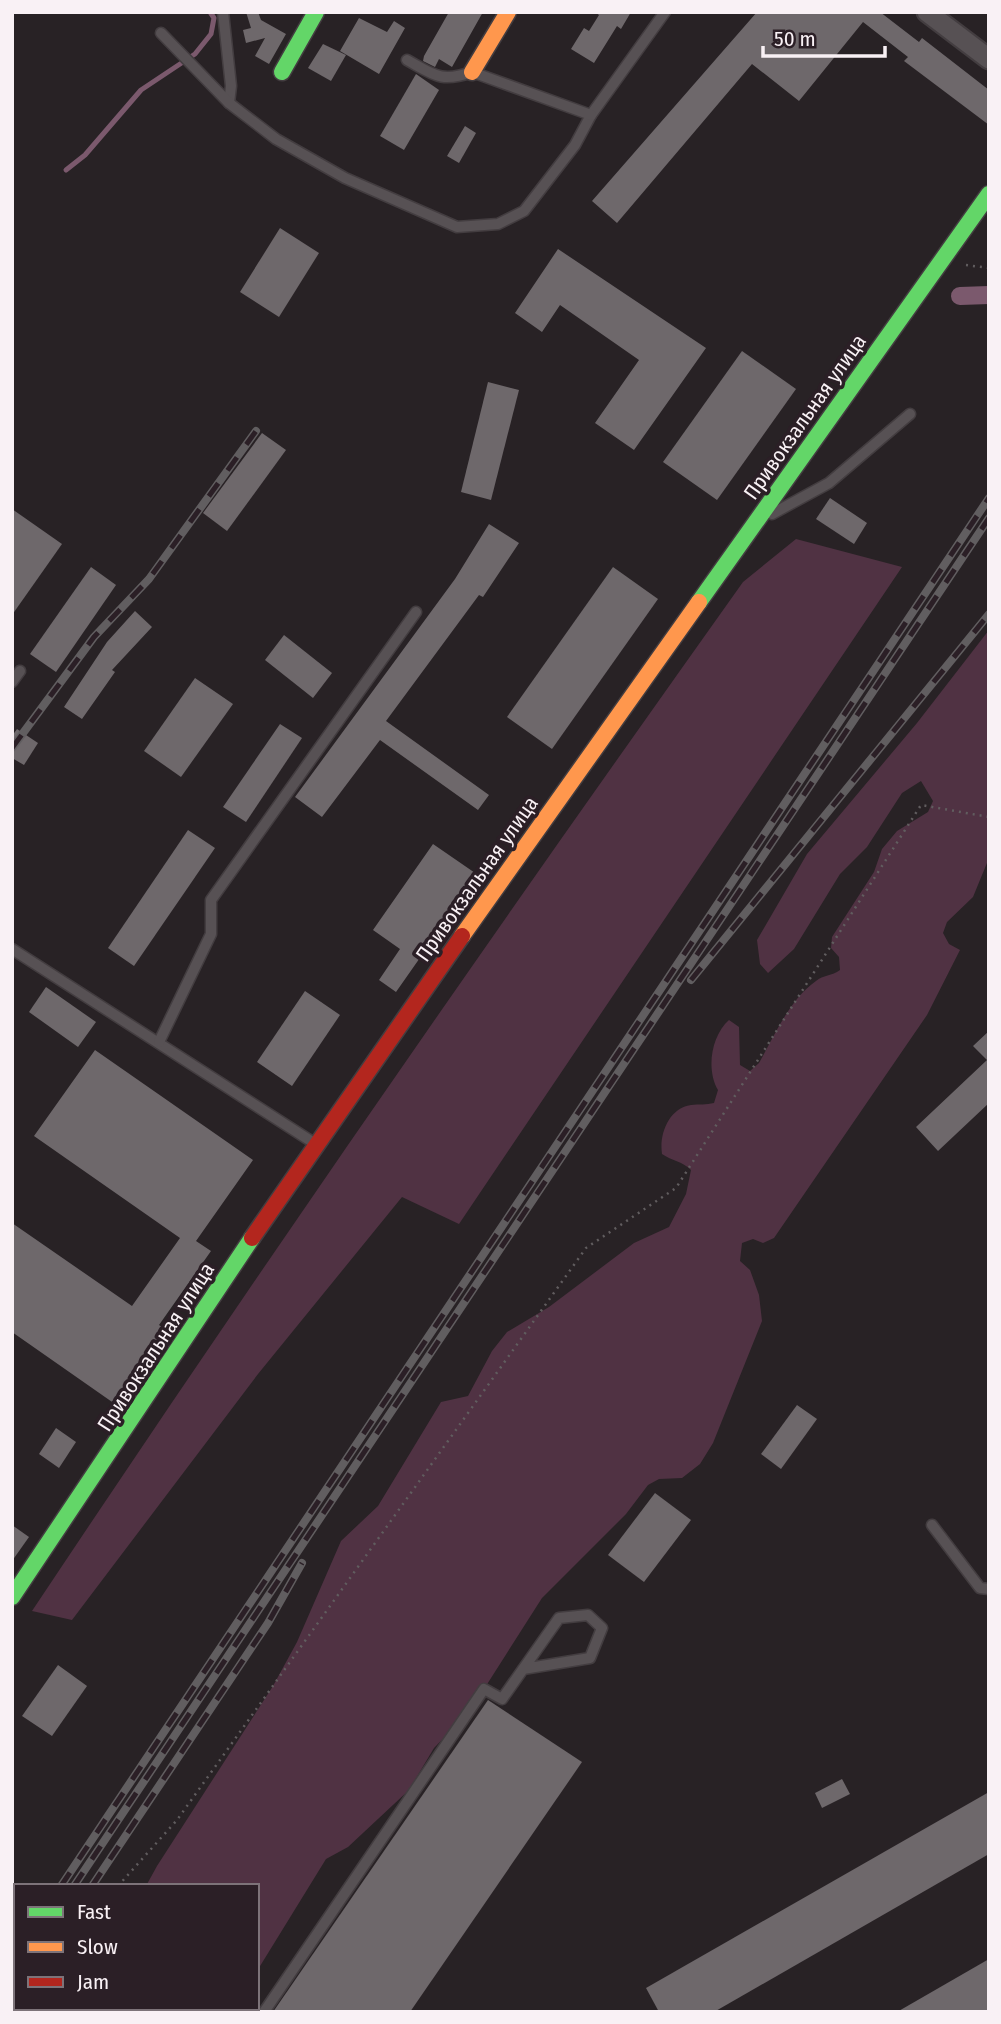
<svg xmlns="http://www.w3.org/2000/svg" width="1001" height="2024" font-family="'Fira Sans Condensed',sans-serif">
  <rect width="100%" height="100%" fill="#282225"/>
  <g fill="#503243">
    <path d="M796 539 902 567 459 1224 402 1197 258 1374 72 1620 32 1611C263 1264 501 922 743 582Z"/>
    <path d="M989 630V858L973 897 947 922 943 933 949 944 960 950 927 1015 774 1238 763 1243 753 1239 742 1243 740 1261 750 1270 759 1295 762 1321 713 1443 700 1464 682 1478 659 1479 648 1485 626 1514 542 1598 470 1711 434 1748 409 1790 348 1847 326 1859 257 1971V1886H146L157 1866 273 1686 297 1642 341 1541 378 1506 441 1402 468 1396 492 1351 507 1332 549 1307 634 1243 669 1227 686 1194 691 1170C682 1161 672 1161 662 1154 659 1134 669 1108 691 1105 699 1104 706 1105 714 1103L718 1090C706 1070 711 1036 729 1020L739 1027 740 1065 750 1071 759 1063C775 1035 789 1000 816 981 823 975 832 976 840 970L839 957 831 948 832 937 874 872 882 849 897 831 928 812 933 801 921 781 902 793 867 847 840 874 794 949 768 973 760 964 757 940 807 854 917 723Z"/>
    <path d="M71 2008H221L218 2012H69Z"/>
  </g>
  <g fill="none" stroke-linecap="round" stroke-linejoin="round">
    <path stroke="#7b596d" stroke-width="5" d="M66 170 85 155 141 90 195 54 211 34 214 18 210 12"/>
    <path stroke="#7b596d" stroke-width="18" d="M960 296 989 295"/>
  </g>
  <g fill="#6e686b">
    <path d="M246 12H258L261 20 286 34 269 64 255 56 265 38 246 43 243 30 251 28Z"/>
    <path d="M449 12H483L452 67 439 59 435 67 423 61 424 56Z"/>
    <path d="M595 12H631L621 29 617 26 594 63 571 49 584 28 589 31 599 15Z"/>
    <path d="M757 12H880L919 42 922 38 989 90V125L904 61 908 57 863 22 799 101 752 64 617 223 592 201Z"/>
    <path d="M359 18 387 32 394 21 405 28 379 74 340 51Z"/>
    <path d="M323 44 346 55 331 81 308 68Z"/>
    <path d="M416 74 439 90 404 150 380 136Z"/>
    <path d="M465 126 476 133 459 163 447 156Z"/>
    <path d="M280 228 319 253 279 317 240 292Z"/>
    <path d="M558 249 706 348 634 450 595 423 639 360 560 305 542 332 515 313Z"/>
    <path d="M742 351 796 389 717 500 663 462Z"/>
    <path d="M488 382 519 390 491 500 461 492Z"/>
    <path d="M262 433 286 450 227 531 203 513Z"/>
    <path d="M830 498 867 523 854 544 816 519Z"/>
    <path d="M12 509 62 544 12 615Z"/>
    <path d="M489 524 519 543 483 597 479 595 386 721 489 795 478 810 380 740 322 817 295 797 455 579Z"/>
    <path d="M91 567 116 585 56 672 30 654Z"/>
    <path d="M613 567 658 599 552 749 507 717Z"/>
    <path d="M135 611 152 627 112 670 115 672 82 719 64 707 107 642Z"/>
    <path d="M284 635 332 673 313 698 265 660Z"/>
    <path d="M195 678 233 704 181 777 144 751Z"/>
    <path d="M280 724 302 738 246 822 223 807Z"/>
    <path d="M17 729 38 743 24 765 12 758V736Z"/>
    <path d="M188 830 215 848 134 966 108 948Z"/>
    <path d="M433 844 478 875 396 992 379 980 400 949 373 930Z"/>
    <path d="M46 987 96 1022 78 1047 29 1012Z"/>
    <path d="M305 991 340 1015 292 1086 257 1062Z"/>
    <path d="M989 1031V1103L938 1151 916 1127 987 1060 973 1046Z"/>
    <path d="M95 1050 253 1160 196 1241 211 1251 159 1325 166 1330 115 1404 12 1332V1223L132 1306 180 1238 34 1136Z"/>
    <path d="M797 1405 817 1419 781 1469 761 1454Z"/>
    <path d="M56 1428 76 1442 59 1468 39 1454Z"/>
    <path d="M655 1493 691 1520 644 1582 608 1555Z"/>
    <path d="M12 1525 29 1537 12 1561Z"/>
    <path d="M58 1665 87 1686 52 1736 22 1716Z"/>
    <path d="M488 1700 582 1762 410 2012H273Z"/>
    <path d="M842 1779 850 1794 822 1808 815 1793Z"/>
    <path d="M989 1792V1854L714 2012H659L646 1988Z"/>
    <path d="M989 1959V2012H897Z"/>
  </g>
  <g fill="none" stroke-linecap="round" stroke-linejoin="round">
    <defs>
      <g id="lane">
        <path d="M223 12 231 86 229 103"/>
        <path d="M161 33 229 103 276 139 345 178 457 227 498 224 524 211 575 145 591 115 665 12"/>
        <path d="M407 60C434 75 441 83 472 72L591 115"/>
        <path d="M772 514 829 483 910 414"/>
        <path d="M12 682 20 671"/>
        <path d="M12 949 314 1143"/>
        <path d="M159 1042 211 934V900L416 612"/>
        <path d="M932 1525 980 1588 989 1589"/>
        <path d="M264 2012 484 1689 502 1699 559 1618 588 1615 602 1628 590 1658 523 1669"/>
      </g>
      <path id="street" d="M927 12 989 59"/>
      <g id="fast">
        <path d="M282 72 316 12"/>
        <path d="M699 602 989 194"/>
        <path d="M12 1597 252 1238"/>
      </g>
      <g id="slow">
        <path d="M472 72 508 12"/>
        <path d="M462 936 699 602"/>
      </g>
      <path id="jam" d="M252 1238 462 936"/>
    </defs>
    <use href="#lane" stroke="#433d40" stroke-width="13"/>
    <use href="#street" stroke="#433d40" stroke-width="23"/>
    <use href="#fast" stroke="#433d40" stroke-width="19"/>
    <use href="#slow" stroke="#433d40" stroke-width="19"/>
    <use href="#jam" stroke="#433d40" stroke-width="19"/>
    <g stroke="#615d5f" stroke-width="2.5" stroke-dasharray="2 5" stroke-linecap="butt">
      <path d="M966 265 989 268"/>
      <path d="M118 1886 177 1820 586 1248 676 1188 921 805 989 817"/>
      <path d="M55 2012 58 2008"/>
    </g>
    <use href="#lane" stroke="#575154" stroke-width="10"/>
    <use href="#street" stroke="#575154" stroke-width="19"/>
    <use href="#fast" stroke="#63d668" stroke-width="16"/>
    <use href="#slow" stroke="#ff974d" stroke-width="16"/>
    <use href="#jam" stroke="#b3261e" stroke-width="16"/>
    <defs>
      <g id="rail">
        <path d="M12 748 94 637 149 579 256 431"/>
        <path d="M691 980 989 614"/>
        <path d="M61 1886 989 498"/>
        <path d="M74 1886 989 518"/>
        <path d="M92 1886 268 1623 302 1563"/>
        <path d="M12 1959 16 1954"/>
        <path d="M12 1978 16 1973"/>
        <path d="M12 2005 16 1999"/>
      </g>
    </defs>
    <use href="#rail" stroke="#615e60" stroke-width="8"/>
    <use href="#rail" stroke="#2b1f26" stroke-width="5" stroke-dasharray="16" stroke-linecap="butt"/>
  </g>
  <g text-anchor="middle" stroke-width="7" stroke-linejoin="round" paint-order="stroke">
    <g font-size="21" fill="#f9f1f5" stroke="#2b1f26">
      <text transform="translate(805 417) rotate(-55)" y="7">Привокзальная улица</text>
      <text transform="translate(477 879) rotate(-55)" y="7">Привокзальная улица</text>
      <text transform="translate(156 1347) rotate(-57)" y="7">Привокзальная улица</text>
    </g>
  </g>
  <rect width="1001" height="2024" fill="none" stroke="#f9f1f5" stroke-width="28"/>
  <rect x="14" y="1884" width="245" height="126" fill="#2b1f26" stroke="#7d7379" stroke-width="2"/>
  <rect x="28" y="1907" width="35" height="10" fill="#63d668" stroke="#7d7379" stroke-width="2"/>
  <text x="77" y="1919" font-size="21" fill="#f9f1f5">Fast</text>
  <rect x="28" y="1942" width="35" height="10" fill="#ff974d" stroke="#7d7379" stroke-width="2"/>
  <text x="77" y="1954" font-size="21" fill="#f9f1f5">Slow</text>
  <rect x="28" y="1977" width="35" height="10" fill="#b3261e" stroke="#7d7379" stroke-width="2"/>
  <text x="77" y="1989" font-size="21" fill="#f9f1f5">Jam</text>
  <path d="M763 46v10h122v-10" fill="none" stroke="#f9f1f5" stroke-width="3.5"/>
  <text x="774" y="46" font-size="21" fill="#f9f1f5" stroke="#2b1f26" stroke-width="5" paint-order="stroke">50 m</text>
</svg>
